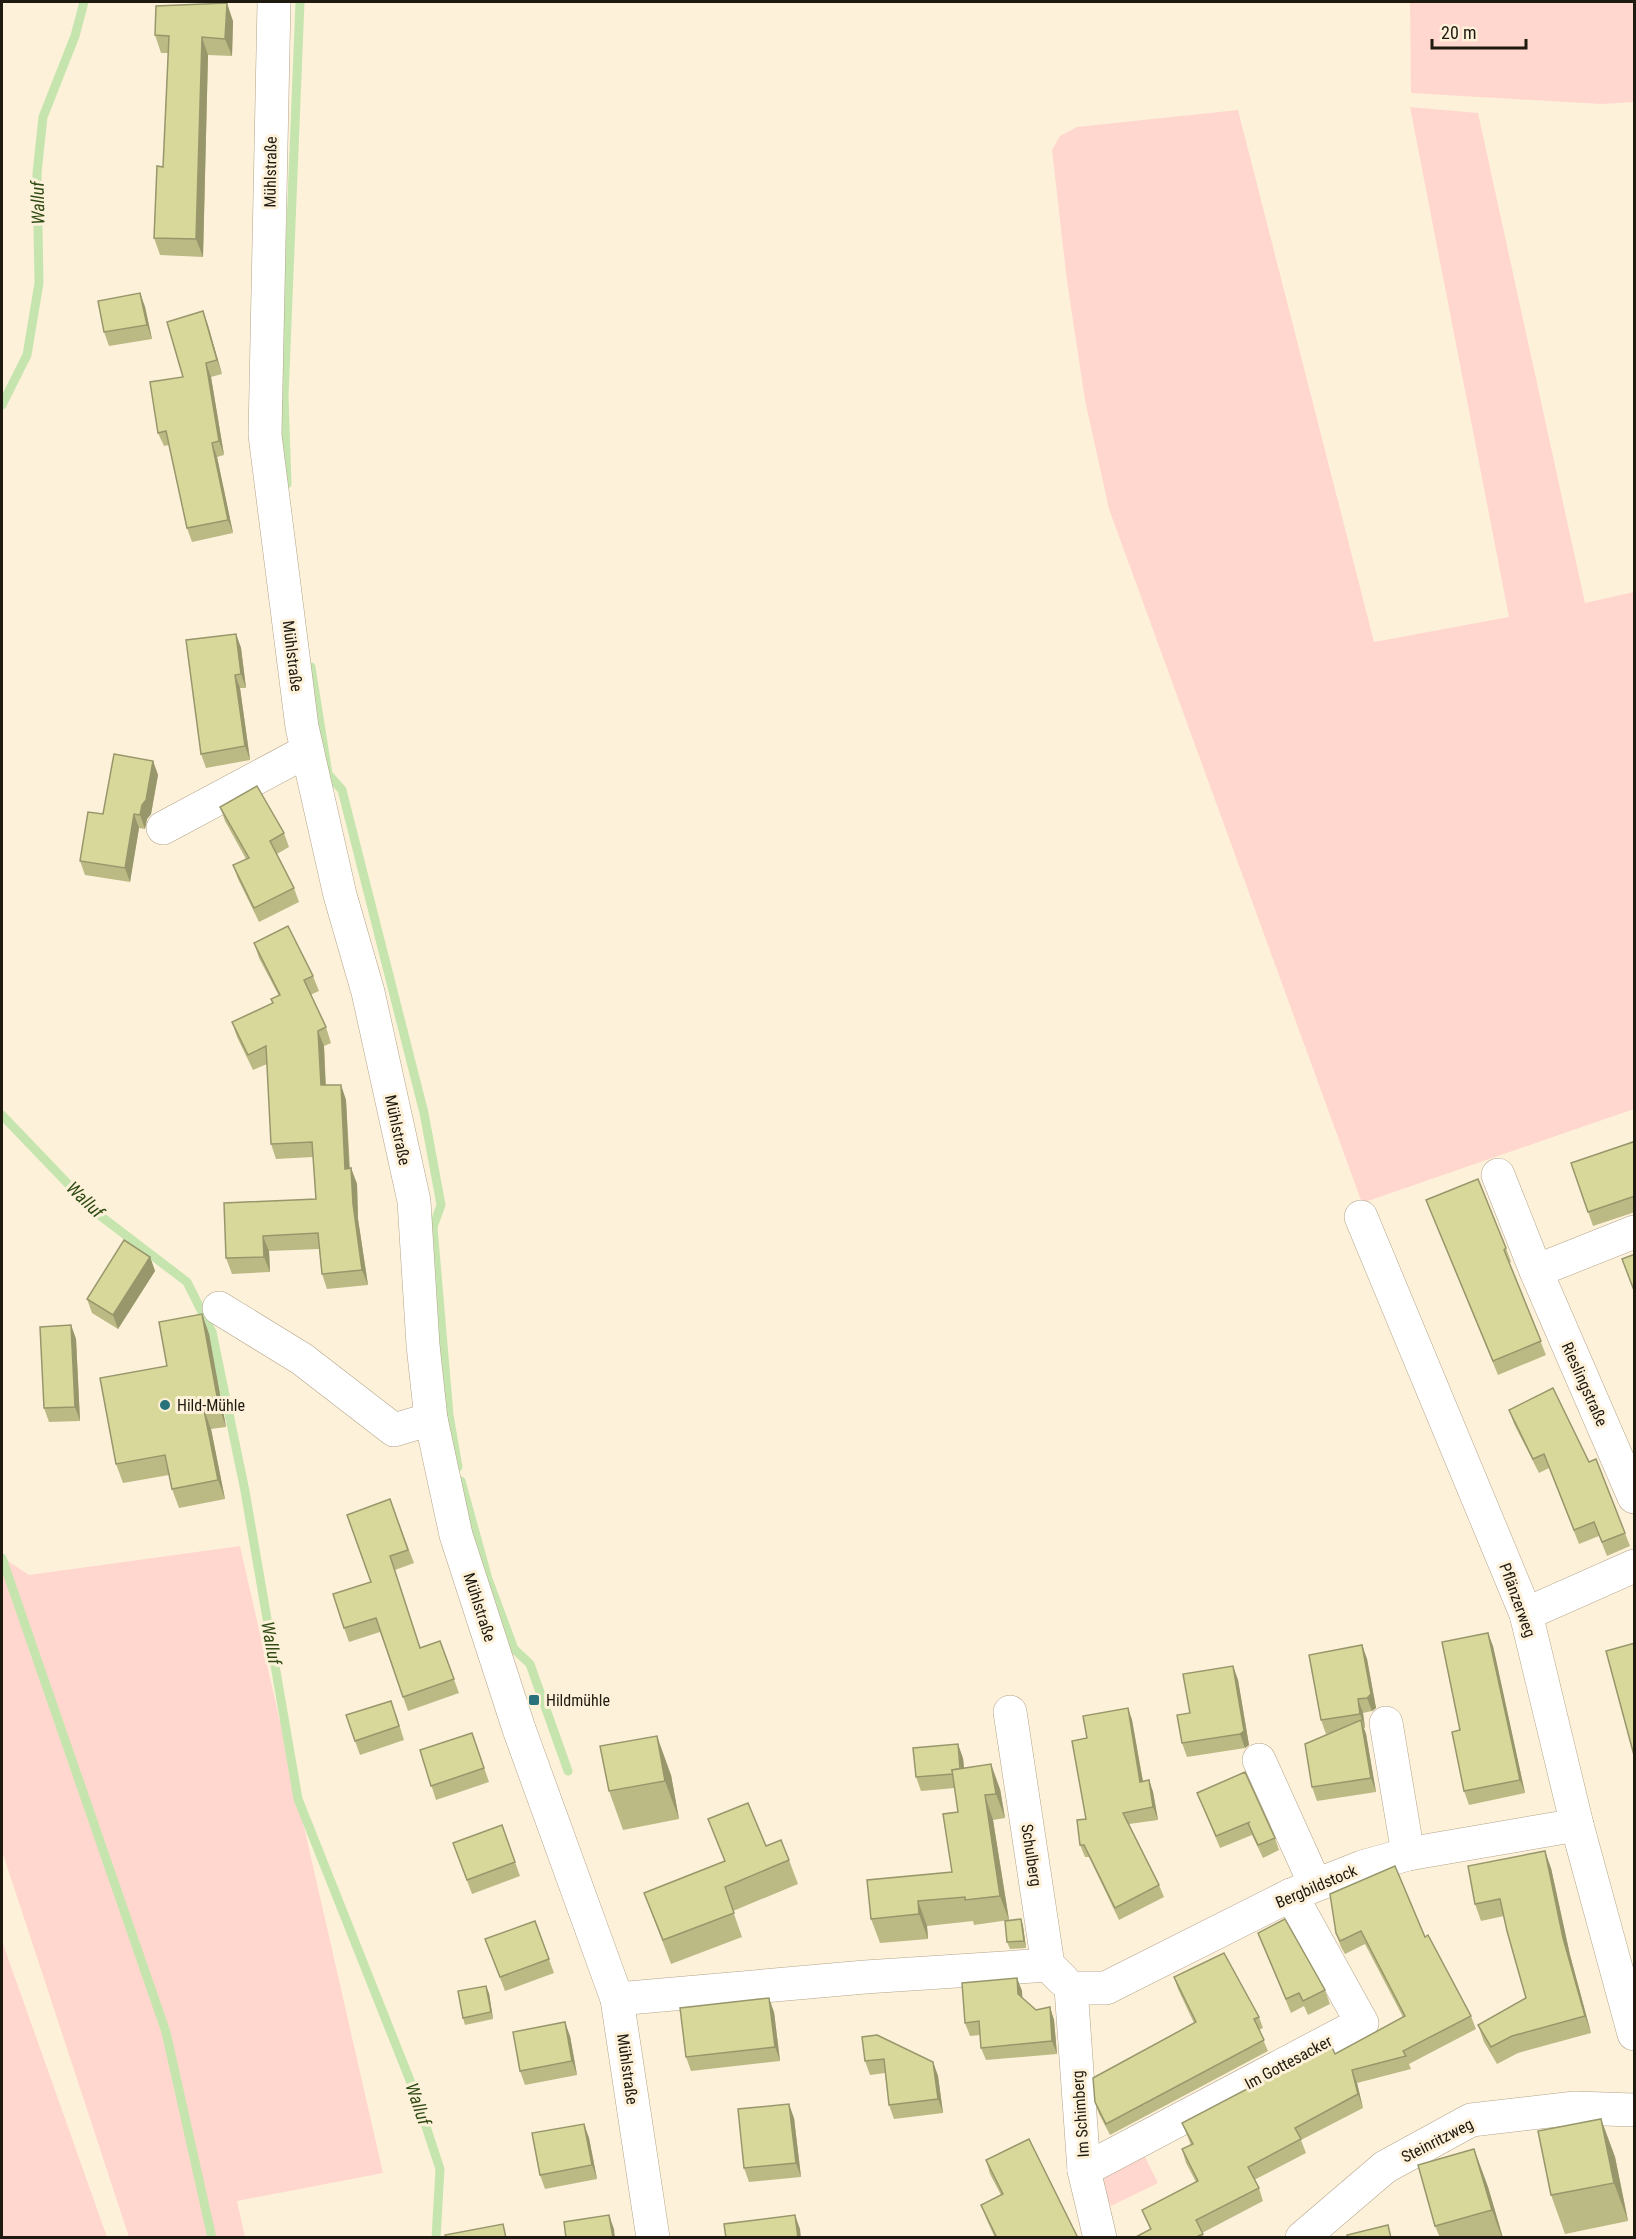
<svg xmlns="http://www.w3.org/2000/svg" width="1636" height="2239" font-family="'Roboto Condensed',sans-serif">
  <rect width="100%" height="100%" fill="#fef1da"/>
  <g fill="#ffd7ce">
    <path d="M1410 2H1634V102L1601 104 1411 93Z"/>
    <path d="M1410 107 1478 113 1585 603 1634 592V1109L1362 1203 1109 509 1085 400 1067 281 1052 150 1060 136 1077 127 1238 110 1374 642 1509 617Z"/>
    <path d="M240 1546 383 2173 237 2201 245 2237H129L2 1851V1557L29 1575Z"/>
    <path d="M2 1941 107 2237H2Z"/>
    <path d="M1140 2147 1158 2183 1111 2206 1093 2170Z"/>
  </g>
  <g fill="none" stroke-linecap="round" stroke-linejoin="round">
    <g stroke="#c6e5ae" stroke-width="9">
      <path d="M2 405 27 355 39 283 37 173 43 117 75 36 84 2"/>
      <path d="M287 484 284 397 300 2"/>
      <path d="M311 667 328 774 342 790 424 1113 441 1205 433 1227 449 1415 458 1467"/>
      <path d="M2 1115 94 1211 187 1282 212 1332 245 1491 298 1799 415 2093 440 2169 436 2238"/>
      <path d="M461 1481 488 1579 514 1649 530 1664 568 1771"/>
      <path d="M2 1558 166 2032 212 2238"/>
    </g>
    <defs>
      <g id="minor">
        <path d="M274 2 265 435 302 727 340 895 368 992 414 1201 423 1345 431 1419 456 1535 519 1729 617 1999 653 2238"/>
        <path d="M163 828 307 751"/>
        <path d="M1498 1175 1536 1271 1634 1497"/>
        <path d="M1361 1217 1526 1614 1577 1825 1634 2034"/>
        <path d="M1536 1271 1634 1232"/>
        <path d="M219 1308 302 1359 394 1430 431 1419"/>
        <path d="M1526 1614 1634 1566"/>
        <path d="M1010 1712 1048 1965 1063 1980"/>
        <path d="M1386 1723 1408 1854"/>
        <path d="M1259 1760 1315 1884"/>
        <path d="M1071 1988H1106L1291 1895 1362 1867 1408 1854 1577 1825"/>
        <path d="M1071 1988 1084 2170 1100 2238"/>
        <path d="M617 1999 865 1977 1048 1965"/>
        <path d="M1084 2170 1362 2023 1291 1895"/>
        <path d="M1302 2238 1385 2167 1471 2120 1575 2108 1634 2110"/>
      </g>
    </defs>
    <use href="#minor" stroke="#b3a489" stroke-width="34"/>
    <use href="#minor" stroke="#fff" stroke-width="33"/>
  </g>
  <g fill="#bbba85">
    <path d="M233 21 232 56 208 55 203 257 160 255 154 238 163 167 168 53H161L155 35Z"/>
    <path d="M140 293 145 307 152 339 109 346 104 332Z"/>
    <path d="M203 311 222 374 211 377 224 455 217 457 233 533 192 542 187 528 169 445 164 446 158 433 183 377Z"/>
    <path d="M236 634 241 648 246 688H240L250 760 206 768 201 754Z"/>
    <path d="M153 761 158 775 151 814 147 819 145 829 139 828 130 882 85 875 80 861 103 814Z"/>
    <path d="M220 807 284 833 289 847 277 854 294 888 299 902 259 922 238 879 233 865 246 859 225 821Z"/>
    <path d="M254 943 313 976 319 991 310 995 326 1027 331 1043 324 1046 326 1085H341L346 1100 350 1168H351L357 1184 358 1219 368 1285 327 1289 322 1274 319 1249 269 1251 270 1272 232 1274 226 1258 316 1199 313 1157 276 1159 271 1144 267 1064 253 1070 237 1037 232 1022 273 1003 279 996 259 958Z"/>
    <path d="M1635 1146V1212L1593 1226 1571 1163Z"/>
    <path d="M1426 1200 1506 1248 1511 1262 1509 1263 1546 1355 1498 1375Z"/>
    <path d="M150 1257 155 1271 118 1329 92 1313 87 1299Z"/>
    <path d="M202 1314 209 1334 226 1427 211 1429 225 1499 179 1508 172 1489 169 1475 123 1483 116 1464 167 1366Z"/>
    <path d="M71 1325 76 1339 80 1421 49 1422 44 1408Z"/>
    <path d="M1509 1410 1589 1462 1625 1533 1630 1546 1607 1556 1599 1536 1579 1544 1549 1468 1539 1473 1514 1424Z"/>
    <path d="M390 1499 414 1563 395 1570 420 1648 440 1641 459 1693 408 1711 380 1632 349 1642 344 1628 371 1582Z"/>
    <path d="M1362 1645 1367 1659 1376 1708 1372 1711 1363 1713 1365 1728H1364L1366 1734 1376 1792 1317 1801 1312 1787 1330 1733 1326 1734 1321 1720Z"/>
    <path d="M1493 1646 1525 1793 1469 1805 1464 1791 1460 1730Z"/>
    <path d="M1233 1666 1238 1680 1249 1745 1245 1748 1187 1757 1182 1743 1190 1713Z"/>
    <path d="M1128 1708 1132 1720 1143 1781 1149 1780 1153 1792 1158 1820 1129 1824 1159 1885 1164 1897 1119 1920 1089 1857H1085L1080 1845 1086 1819 1087 1738Z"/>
    <path d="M396 1714 404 1740 360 1755 355 1741Z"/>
    <path d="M477 1747 489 1782 436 1800 420 1750Z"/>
    <path d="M963 1758 964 1769 1000 1789 1005 1818 993 1820 1009 1920 974 1925 973 1921 927 1926 928 1939 880 1943 871 1919 952 1872 958 1812 955 1788 921 1791 916 1777Z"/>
    <path d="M671 1775 679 1819 623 1830 609 1791Z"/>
    <path d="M1197 1793 1275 1838 1279 1850 1263 1858 1252 1835 1220 1848Z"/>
    <path d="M708 1819 766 1846 789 1860 798 1884 733 1911 742 1937 671 1964 644 1893 725 1862Z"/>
    <path d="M502 1825 520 1876 472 1894 453 1843Z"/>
    <path d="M1551 1868 1570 1955 1591 2033 1518 2053 1497 2064 1484 2042 1478 2025 1526 1998 1504 1916 1481 1921 1475 1904Z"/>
    <path d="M1330 1894 1425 1937 1471 2016 1476 2029 1409 2064 1411 2069 1357 2083 1363 2108 1301 2140 1306 2153 1254 2180 1259 2188 1263 2201 1202 2233 1204 2238H1135L1150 2229 1142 2210 1196 2182 1186 2163 1182 2149 1191 2145 1182 2123 1335 2054 1403 2017 1365 1944 1345 1954 1341 1947 1336 1933Z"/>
    <path d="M1021 1919 1023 1926 1026 1948 1010 1949 1007 1942Z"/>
    <path d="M535 1921 554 1973 505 1991 485 1939Z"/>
    <path d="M1258 1933 1325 1990 1330 2004 1308 2015 1304 2006 1291 2013Z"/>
    <path d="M1174 1977 1259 2017 1263 2028 1259 2030 1268 2051 1110 2135 1099 2114 1095 2102 1194 2023 1178 1989Z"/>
    <path d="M1017 1978 1022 1991V1998L1036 2010 1050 2007 1054 2020 1057 2054 986 2060 981 2048 980 2035 970 2036 965 2023Z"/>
    <path d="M489 1993 493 2019 465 2025 463 2018Z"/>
    <path d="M774 2012 780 2061 691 2071 686 2057Z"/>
    <path d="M570 2036 577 2075 525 2085 520 2071Z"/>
    <path d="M862 2037 933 2062 938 2076 943 2113 894 2119 889 2105 885 2073 870 2075 865 2061Z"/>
    <path d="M794 2118 801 2177 749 2182 744 2168Z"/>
    <path d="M1601 2119 1615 2157 1628 2221 1565 2234 1551 2195Z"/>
    <path d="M584 2124 589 2138 597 2179 545 2189 540 2175Z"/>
    <path d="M1474 2149 1488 2187 1503 2238H1440L1435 2226Z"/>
    <path d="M986 2160 1078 2238H995L986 2218 981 2205 1001 2195 990 2174Z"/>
  </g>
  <g fill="#98976c">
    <path d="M227 3 233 21 232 56 225 39Z"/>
    <path d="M202 37 208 55 203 257 196 239Z"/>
    <path d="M140 293 145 307 152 339 147 325Z"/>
    <path d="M203 311 208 325 222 374 217 360Z"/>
    <path d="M206 363 211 377 224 455 219 441Z"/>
    <path d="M212 443 217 457 233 533 228 520Z"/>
    <path d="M236 634 241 648 246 688 241 674Z"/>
    <path d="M235 675 240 688 250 760 245 746Z"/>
    <path d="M153 761 158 775 151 814 147 819 145 829 140 815Z"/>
    <path d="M134 814 139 828 130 882 125 868Z"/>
    <path d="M318 1031 324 1046 326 1101 321 1085Z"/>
    <path d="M341 1085 346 1100 350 1184 345 1169Z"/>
    <path d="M351 1168 357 1184 358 1219 368 1285 362 1270 353 1204Z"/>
    <path d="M263 1236 269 1251 270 1272 264 1257Z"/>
    <path d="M150 1257 155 1271 118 1329 113 1315Z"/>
    <path d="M202 1314 209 1334 226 1427 219 1407Z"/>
    <path d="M71 1325 76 1339 80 1421 75 1407Z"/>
    <path d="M204 1410 211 1429 225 1499 218 1480Z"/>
    <path d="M1488 1633 1493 1646 1525 1793 1520 1780Z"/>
    <path d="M1362 1645 1367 1659 1376 1708 1372 1711 1367 1698Z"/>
    <path d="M1233 1666 1238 1680 1249 1745 1245 1748 1240 1734Z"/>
    <path d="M1358 1699 1363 1713 1365 1728 1360 1714Z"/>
    <path d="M1128 1708 1132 1720 1145 1794 1140 1782Z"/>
    <path d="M1361 1720 1366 1734 1376 1792 1371 1778Z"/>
    <path d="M657 1736 671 1775 679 1819 665 1781Z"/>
    <path d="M958 1744 963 1758 966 1787 961 1773Z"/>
    <path d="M991 1764 1000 1789 1005 1818 996 1794Z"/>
    <path d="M1149 1780 1153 1792 1158 1820 1153 1807Z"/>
    <path d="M985 1795 993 1820 1009 1920 1000 1896Z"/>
    <path d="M1545 1851 1551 1868 1570 1955 1591 2033 1585 2016 1563 1938Z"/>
    <path d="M918 1901 927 1926 928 1939 919 1914Z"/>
    <path d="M1021 1919 1023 1926 1026 1948 1024 1941Z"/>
    <path d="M1017 1978 1022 1991 1023 2007 1018 1994Z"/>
    <path d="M486 1986 489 1993 493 2019 491 2012Z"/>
    <path d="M769 1998 774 2012 780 2061 775 2047Z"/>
    <path d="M1050 2007 1054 2020 1057 2054 1052 2041Z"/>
    <path d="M565 2022 570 2036 577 2075 572 2061Z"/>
    <path d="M933 2062 938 2076 943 2113 938 2099Z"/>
    <path d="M1352 2070 1357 2083 1363 2108 1358 2094Z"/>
    <path d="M789 2104 794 2118 801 2177 796 2163Z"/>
    <path d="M1601 2119 1615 2157 1628 2221 1614 2183Z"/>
    <path d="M584 2124 589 2138 597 2179 592 2165Z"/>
    <path d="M1474 2149 1488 2187 1503 2238H1502L1492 2210Z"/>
    <path d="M609 2215 614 2229 615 2238H613Z"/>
    <path d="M795 2215 800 2229 801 2238H798Z"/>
  </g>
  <g fill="#d9d89b" stroke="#98976c" stroke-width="1.5">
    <path d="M227 3 225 39 202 37 196 239 154 238 157 166 163 167 169 36 155 35 156 6Z"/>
    <path d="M140 293 147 325 104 332 98 301Z"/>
    <path d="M203 311 217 360 206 363 219 441 212 443 228 520 187 528 166 431 158 433 150 382 183 377 167 322Z"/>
    <path d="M236 634 241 674 235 675 245 746 201 754 186 640Z"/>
    <path d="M114 754 153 761 146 800 142 805 140 815 134 814 125 868 80 861 88 812 103 814Z"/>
    <path d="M257 786 284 833 270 841 294 888 254 908 233 865 249 858 220 807Z"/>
    <path d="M288 926 313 976 304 980 326 1027 318 1031 321 1085H341L345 1169 351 1168 353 1204 362 1270 322 1274 318 1233 263 1236 264 1257 226 1258 224 1203 316 1199 312 1142 271 1144 266 1046 248 1055 232 1022 273 1003 271 999 280 995 254 943Z"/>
    <path d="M1633 1142 1635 1146V1196L1588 1212 1571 1163Z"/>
    <path d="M1478 1179 1506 1248 1504 1250 1541 1341 1493 1361 1426 1200Z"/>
    <path d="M124 1240 150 1257 113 1315 87 1299Z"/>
    <path d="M1635 1254V1293L1622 1259Z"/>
    <path d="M202 1314 219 1407 204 1410 218 1480 172 1489 165 1455 116 1464 100 1378 167 1366 159 1322Z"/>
    <path d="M71 1325 75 1407 44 1408 40 1327Z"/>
    <path d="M1553 1388 1589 1462 1596 1459 1625 1533 1602 1542 1594 1522 1574 1530 1544 1454 1533 1459 1509 1410Z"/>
    <path d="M390 1499 408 1550 390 1556 420 1648 440 1641 454 1679 403 1697 376 1618 344 1628 333 1594 371 1582 347 1515Z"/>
    <path d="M1488 1633 1520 1780 1464 1791 1452 1732 1460 1730 1442 1642Z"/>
    <path d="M1635 1643V1759L1606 1651Z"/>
    <path d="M1362 1645 1371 1694 1367 1698 1358 1699 1360 1714 1321 1720 1309 1655Z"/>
    <path d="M1233 1666 1244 1731 1240 1734 1182 1743 1177 1715 1190 1713 1183 1674Z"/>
    <path d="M391 1701 399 1726 355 1741 346 1715Z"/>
    <path d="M1128 1708 1140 1782 1149 1780 1153 1807 1123 1813 1159 1885 1115 1908 1084 1845H1080L1077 1820 1086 1819 1072 1741 1087 1738 1083 1716Z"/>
    <path d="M1361 1720 1371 1778 1312 1787 1305 1744Z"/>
    <path d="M472 1733 484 1768 431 1786 420 1750Z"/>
    <path d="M657 1736 665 1781 609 1791 600 1746Z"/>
    <path d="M958 1744 960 1769 952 1770 953 1774 916 1777 913 1748Z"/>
    <path d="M991 1764 996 1794 985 1795 1000 1896 965 1900V1897L918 1901 919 1914 871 1919 867 1880 952 1872 943 1814 958 1812 952 1770Z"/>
    <path d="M1245 1772 1275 1838 1258 1845 1248 1823 1250 1822 1216 1836 1197 1793Z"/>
    <path d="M748 1803 766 1846 781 1840 789 1860 725 1887 734 1913 663 1940 644 1893 725 1861 708 1819Z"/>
    <path d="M502 1825 515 1862 467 1880 453 1843Z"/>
    <path d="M1545 1851 1563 1938 1585 2016 1512 2036 1491 2047 1478 2025 1526 1998 1507 1931 1500 1899 1475 1904 1468 1866Z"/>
    <path d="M1395 1866 1425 1937 1428 1935 1471 2016 1403 2051 1406 2056 1352 2070 1358 2094 1295 2128 1301 2139 1248 2167 1259 2188 1196 2220 1203 2234 1198 2236V2238H1134L1151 2229 1142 2210 1198 2181 1182 2149 1193 2144 1182 2123 1331 2045 1335 2054 1405 2016 1361 1931 1340 1941 1336 1933 1330 1894Z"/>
    <path d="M1021 1919 1024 1941 1007 1942 1005 1921Z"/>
    <path d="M1285 1919 1325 1990 1303 2001 1299 1993 1286 1999 1258 1933Z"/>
    <path d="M535 1921 549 1959 500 1977 485 1939Z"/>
    <path d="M1224 1953 1259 2017 1254 2019 1264 2040 1106 2124 1095 2102 1093 2078 1196 2022 1174 1977Z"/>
    <path d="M1017 1978 1018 1994 1036 2010 1050 2007 1052 2041 981 2048 979 2021 965 2023 962 1983Z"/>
    <path d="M486 1986 491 2012 463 2018 458 1991Z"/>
    <path d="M769 1998 775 2047 686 2057 680 2008Z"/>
    <path d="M565 2022 572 2061 520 2071 513 2032Z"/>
    <path d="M877 2035 933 2062 938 2099 889 2105 884 2059 865 2061 862 2037Z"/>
    <path d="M789 2104 796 2163 744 2168 738 2109Z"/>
    <path d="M1601 2119 1614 2183 1551 2195 1538 2131Z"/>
    <path d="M584 2124 592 2165 540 2175 532 2133Z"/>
    <path d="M1029 2139 1078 2238H997L981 2205 1003 2194 986 2160Z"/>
    <path d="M1474 2149 1492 2210 1435 2226 1418 2165Z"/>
    <path d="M609 2215 613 2238H566L564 2222Z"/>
    <path d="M795 2215 798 2238H726L724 2224Z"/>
    <path d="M503 2224 506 2238H446L445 2235Z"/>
    <path d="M1388 2225 1391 2238H1347V2235Z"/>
  </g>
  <g fill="#29727b" stroke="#fef1da" stroke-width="2">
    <circle cx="165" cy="1405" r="6"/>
    <rect x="528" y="1694" width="12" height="12" rx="3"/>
  </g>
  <g text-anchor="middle" stroke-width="6" stroke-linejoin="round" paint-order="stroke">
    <g font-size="16" fill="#1f1a0f" stroke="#fef1da">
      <text transform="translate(270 172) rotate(-89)" y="6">Mühlstraße</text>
      <text transform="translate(293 656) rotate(83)" y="6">Mühlstraße</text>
      <text transform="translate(398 1130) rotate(78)" y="6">Mühlstraße</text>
      <text transform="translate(1585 1384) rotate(66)" y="6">Rieslingstraße</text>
      <text transform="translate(1518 1600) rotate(70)" y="6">Pflänzerweg</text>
      <text transform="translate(480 1607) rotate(72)" y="6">Mühlstraße</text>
      <text transform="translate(1032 1855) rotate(81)" y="6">Schulberg</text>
      <text transform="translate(1316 1886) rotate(-23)" y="6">Bergbildstock</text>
      <text transform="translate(1288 2062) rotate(-28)" y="6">Im Gottesacker</text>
      <text transform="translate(628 2069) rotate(82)" y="6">Mühlstraße</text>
      <text transform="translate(1080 2114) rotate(-94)" y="6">Im Schimberg</text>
      <text transform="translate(1437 2140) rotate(-27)" y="6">Steinritzweg</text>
    </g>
    <g font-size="16" fill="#1f1a0f" stroke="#fef1da" text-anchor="start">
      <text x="177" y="1411">Hild-Mühle</text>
      <text x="546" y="1706">Hildmühle</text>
    </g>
    <g font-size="18" font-style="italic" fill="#2f4a13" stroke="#fef1da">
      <text transform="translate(38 203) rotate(-91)" y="6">Walluf</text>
      <text transform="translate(85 1200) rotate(44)" y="6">Walluf</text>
      <text transform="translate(271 1643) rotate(80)" y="6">Walluf</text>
      <text transform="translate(418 2104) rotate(71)" y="6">Walluf</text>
    </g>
  </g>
  <rect width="1636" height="2239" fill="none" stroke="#1f1a0f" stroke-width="6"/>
  <path d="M1432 39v9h94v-9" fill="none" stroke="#1f1a0f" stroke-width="3"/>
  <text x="1441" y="39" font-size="18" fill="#1f1a0f" stroke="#fef1da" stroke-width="4.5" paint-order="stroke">20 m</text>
</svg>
